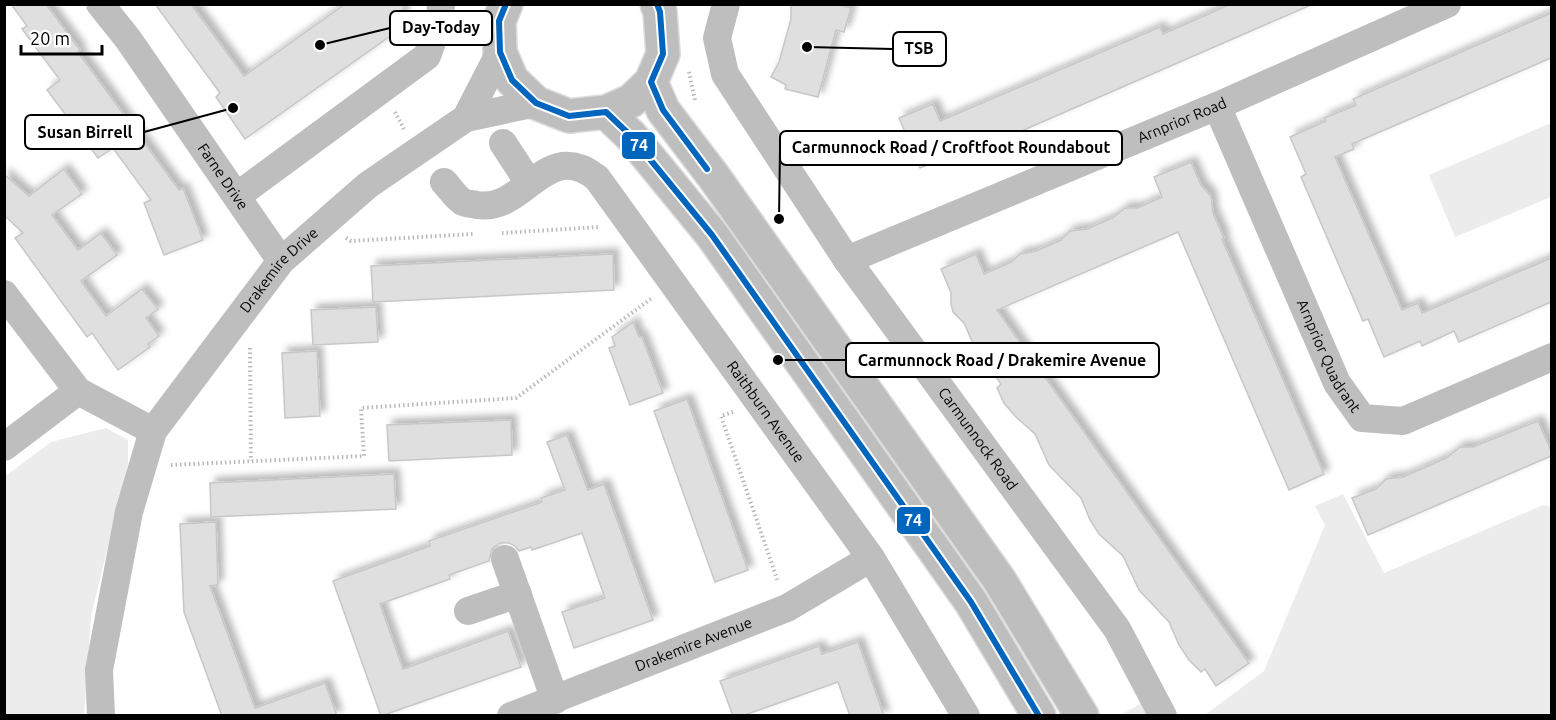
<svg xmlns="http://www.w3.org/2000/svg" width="1556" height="720" font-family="Ubuntu,sans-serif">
  <defs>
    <filter id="shadow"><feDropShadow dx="5.5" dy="-5.5" stdDeviation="3" flood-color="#0004"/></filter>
  </defs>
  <rect width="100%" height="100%" fill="#fff"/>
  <g fill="#ececec">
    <path d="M1551 123V197L1455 237 1429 175Z"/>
    <path d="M106 428 128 440V464L91 616 84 715H5L4 477 51 442Z"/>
    <path d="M1343 494 1384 573 1543 505 1551 507V715H1205L1264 671 1325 525 1315 506Z"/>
    <path d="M1146 701 1153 716H1118Z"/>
  </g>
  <g fill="#dfdfdf" stroke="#c7c7c7" stroke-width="1.5" filter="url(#shadow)">
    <path d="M11 4H46L80 50 78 52 179 190 183 188 203 240 164 255 144 203 151 200 113 148 98 158 47 90 60 80 22 29 27 26Z"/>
    <path d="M155 4H191L244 76 345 4H404L400 29 245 139 216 97 220 93Z"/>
    <path d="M791 4H836L851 8 844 32 836 30 818 97 785 89 786 85 771 77 779 62 791 19Z"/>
    <path d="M1231 4H1313L962 157 960 152 920 168 899 118 933 104 940 121 1160 27 1163 34Z"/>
    <path d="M1551 13V58L1352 144 1354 149 1335 157 1402 310 1418 303 1422 313 1551 258V302L1459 342 1454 331 1422 346 1420 341 1384 357 1368 319 1363 321 1301 177 1306 174 1290 137 1326 121 1324 118 1356 105 1353 99Z"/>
    <path d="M1191 162 1201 185 1211 196 1213 213 1224 238 1222 239 1324 474 1289 490 1178 232 997 310 1249 663 1216 686 1205 669 1201 672 1189 660 1179 645 1169 622 1139 590 1123 556 1099 534 1090 520 1081 498 1049 465 1035 434 1015 416 1004 403 997 388 1001 384 975 348 964 323 953 312 951 304V293L941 269 976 254 984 274 1011 262 1020 254 1036 251 1061 240 1070 231 1087 229 1112 218 1125 208H1137L1162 197 1154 177Z"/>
    <path d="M64 169 82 194 52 215 78 250 101 233 117 255 81 281 106 316 142 289 158 309 146 318 159 336 148 344 150 347 118 370 92 333 87 337 15 238 23 233 4 215V174L29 196Z"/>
    <path d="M613 254 614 290 373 302 371 266Z"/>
    <path d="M376 307 378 342 313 345 311 310Z"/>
    <path d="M633 322 639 337H642L663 393 630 405 609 348 615 346 612 337Z"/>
    <path d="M317 351 320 416 285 418 282 353Z"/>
    <path d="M687 399 748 570 715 582 654 411Z"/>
    <path d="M511 420 512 455 389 461 387 425Z"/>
    <path d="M1538 421 1551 451V456L1368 535 1352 498 1376 489 1386 479 1403 477 1446 458 1460 447H1473Z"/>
    <path d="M567 435 588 490 604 484 653 620 574 648 562 612 605 598 582 533 532 550 531 547 519 551 515 546 509 543H500L492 549 489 561 449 575 450 579 380 604 403 669 508 631 521 667 381 716 333 581 430 546 429 541 542 502 541 498 565 490 547 442Z"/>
    <path d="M394 474 396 509 211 517 210 483Z"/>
    <path d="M216 522 218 585 210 586 255 708 325 683 337 716H222L184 612 180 524Z"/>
    <path d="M858 642 884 716H850L838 682 742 716H733L720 681 819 646 822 654Z"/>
  </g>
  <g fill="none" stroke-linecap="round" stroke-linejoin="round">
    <defs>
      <g id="major">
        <path d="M506 4 499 21 500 52 512 80 536 103 569 116 606 112 631 101 651 82 663 54 660 12 657 4"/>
        <path d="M651 82 663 110 714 177 1000 581 1082 716"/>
        <path d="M606 112 631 136 712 235 971 602 1039 716"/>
      </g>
    </defs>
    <use href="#major" stroke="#dbdbdb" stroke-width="36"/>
    <g stroke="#b9b9b9" stroke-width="4" stroke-dasharray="1.5 3" stroke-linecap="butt">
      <path d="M689 72 695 100"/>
      <path d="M395 112 404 129"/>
      <path d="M502 233 599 227"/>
      <path d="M346 238 351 241 473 234"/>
      <path d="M250 348 251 461"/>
      <path d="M733 412 721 416 778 582"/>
      <path d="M171 465 364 456 361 408 516 398 652 298"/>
    </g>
    <g stroke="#bebebe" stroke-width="28">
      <path id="s1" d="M100 4 128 39 281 261"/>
      <path id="s2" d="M726 4 717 38 725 74 847 260 1117 629 1163 716"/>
      <path id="s3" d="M1217 106 1337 383 1362 418 1403 421 1552 357"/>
      <path d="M466 118 500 52"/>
      <path d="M503 143 529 183"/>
      <path id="s4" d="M444 182C450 188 456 198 463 202 467 204 473 204 477 205 525 213 545 137 597 178L871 558 966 716"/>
      <path d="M237 196 427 56 440 20 441 4"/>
      <path id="s5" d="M847 260 1217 106 1447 4"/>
      <path d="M4 294 78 391 153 431"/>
      <path d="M4 447 78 391"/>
      <path d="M505 559 555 700"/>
      <path d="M468 611 518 594"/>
      <path id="s6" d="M101 716 99 670 129 512 153 431 281 261 368 185 466 118 536 103"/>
      <path id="s7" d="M511 716 787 608 871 558"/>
    </g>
    <use href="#major" stroke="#bebebe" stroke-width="33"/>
    <defs>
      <g id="bus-1">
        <path d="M506 4 499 21 500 52 512 80 536 103 569 116 606 112 631 136 712 235 971 602 1039 716"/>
        <path d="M657 4 660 12 663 54 651 82 663 110 707 169"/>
      </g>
    </defs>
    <use href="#bus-1" stroke="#fff" stroke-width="10"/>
    <use href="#bus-1" stroke="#0065bd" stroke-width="6"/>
  </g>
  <g text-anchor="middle" stroke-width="6" stroke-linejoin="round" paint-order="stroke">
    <g font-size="15" fill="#000" stroke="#fff">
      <text dy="5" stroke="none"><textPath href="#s5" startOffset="363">Arnprior Road</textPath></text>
      <text dy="5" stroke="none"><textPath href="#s1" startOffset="212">Farne Drive</textPath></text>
      <text dy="5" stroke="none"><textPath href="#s6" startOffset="496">Drakemire Drive</textPath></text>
      <text dy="5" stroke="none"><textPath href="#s3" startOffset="274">Arnprior Quadrant</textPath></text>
      <text dy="5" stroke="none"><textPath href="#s4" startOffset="464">Raithburn Avenue</textPath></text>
      <text dy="5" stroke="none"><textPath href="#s2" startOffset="516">Carmunnock Road</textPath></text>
      <text dy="5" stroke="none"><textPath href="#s7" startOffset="196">Drakemire Avenue</textPath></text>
    </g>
  </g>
  <path fill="none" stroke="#000" stroke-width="2" d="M320 45L390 28M807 47L893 49M233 108L144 132M779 219L780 148M778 360L846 360"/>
  <g fill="#000" stroke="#fff" stroke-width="2">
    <circle cx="320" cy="45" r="6"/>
    <circle cx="807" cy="47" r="6"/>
    <circle cx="233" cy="108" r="6"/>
    <circle cx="779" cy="219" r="6"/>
    <circle cx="778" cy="360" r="6"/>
  </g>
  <g fill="#fff" stroke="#000" stroke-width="2">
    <rect x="390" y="11" width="102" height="34" rx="6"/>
    <rect x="893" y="32" width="53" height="34" rx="6"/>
    <rect x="25" y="115" width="119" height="34" rx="6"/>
    <rect x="780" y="131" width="342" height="34" rx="6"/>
    <rect x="846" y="343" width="313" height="34" rx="6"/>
  </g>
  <g font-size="16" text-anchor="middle" font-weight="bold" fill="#000">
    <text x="441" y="33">Day-Today</text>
    <text x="919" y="54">TSB</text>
    <text x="85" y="138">Susan Birrell</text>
    <text x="951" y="153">Carmunnock Road / Croftfoot Roundabout</text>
    <text x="1002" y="366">Carmunnock Road / Drakemire Avenue</text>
  </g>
  <g stroke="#fff" stroke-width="2">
    <rect x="621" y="131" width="35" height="29" rx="6" fill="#0065bd"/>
    <rect x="896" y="506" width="35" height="29" rx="6" fill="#0065bd"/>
  </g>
  <g font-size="16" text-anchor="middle" font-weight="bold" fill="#fff">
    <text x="639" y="151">74</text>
    <text x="913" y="526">74</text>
  </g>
  <rect width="1556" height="720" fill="none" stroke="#000000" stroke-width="12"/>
  <path d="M21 45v9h81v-9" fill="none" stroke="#000000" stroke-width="3"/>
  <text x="30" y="45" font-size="18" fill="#000000" stroke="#ffffff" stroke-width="4.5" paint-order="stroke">20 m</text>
</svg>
